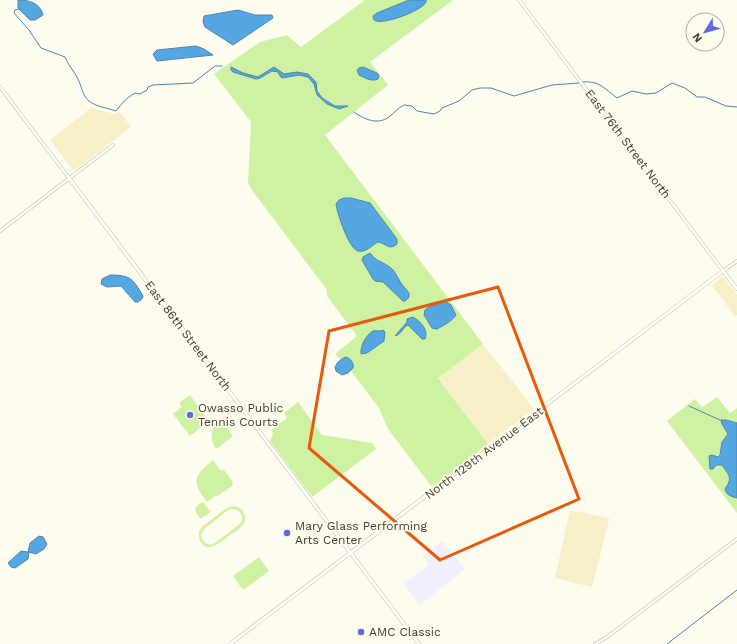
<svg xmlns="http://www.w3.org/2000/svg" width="737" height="644" font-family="'Work Sans',sans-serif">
  <rect width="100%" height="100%" fill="#fefbef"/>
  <g fill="#f7efc7">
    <path d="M92 107 97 110 116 114 119 111 131 127 75 170H73L50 140Z"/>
    <path d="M722 277 724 278 737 295V315L735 316 712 285Z"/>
    <path d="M483 344 534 409 488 444 438 377Z"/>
    <path d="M570 510 609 518V520L592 587 555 578Z"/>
  </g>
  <path fill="#f1effc" d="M443 541 465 569 420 605 404 584 429 565 423 556Z"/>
  <g fill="#cff1a2" fill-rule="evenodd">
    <path d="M365 0H453L370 62 388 85 325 135 483 344 438 378 488 444 432 487 388 429 379 408 351 371 335 354 357 336 327 296V290L252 190 248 183 251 122 214 74 260 42 287 35 301 47Z"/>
    <path d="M190 395 206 417 202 420 205 424 190 436 173 414 182 407 179 403Z"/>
    <path d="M717 397 730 413 737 408V513L667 421 695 399 701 406 703 407Z"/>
    <path d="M298 402 322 435 372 443 376 449 312 497 270 441 273 434 271 430 287 418 284 413Z"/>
    <path d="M221 419 233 436 216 449C209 438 210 428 221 419Z"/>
    <path d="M213 460 220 470H224L233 482 232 486 218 496 216 495 207 502C191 481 194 476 213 460Z"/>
    <path d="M203 502 211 512 202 518H200C193 510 194 506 203 502Z"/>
    <path d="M232 506C241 506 248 514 244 523 241 528 235 532 230 535 221 542 204 557 199 537V531L203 526 227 508ZM233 509C241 510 244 516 241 523L215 543 211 545 205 543 201 537 202 532 205 528 228 510Z"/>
    <path d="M259 557 269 571 243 590 233 576Z"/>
  </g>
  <g fill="#55a6e1" stroke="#4f86ac">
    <path d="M18 0C29 0 40 3 43 15L35 20H30L18 8Z"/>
    <path d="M409 0H426V2C422 11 381 26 374 20L373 16 377 13Z"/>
    <path d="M238 10 255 15H272L273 18 233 45 205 27 203 22 204 16Z"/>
    <path d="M196 46 204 49 213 55 157 61 153 54 157 50Z"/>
    <path d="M231 67 243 73 258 77 274 67 284 74 297 72 308 74 316 82 317 91 322 98 335 106H348L339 109 327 104 317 95 314 84 308 77 299 75 282 78 280 76 278 72 272 71 260 78 256 79 233 72 231 70Z"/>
    <path d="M363 67 377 73 379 75 378 79C372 82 365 78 359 75L357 70 359 68Z"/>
    <path d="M344 198H351L370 203 397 239V244C389 251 386 243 378 242 372 245 366 253 358 251 349 249 337 213 336 204L339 200Z"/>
    <path d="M370 253C372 255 374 258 377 260 383 263 388 265 393 270 397 275 399 281 403 286 408 291 413 296 405 301H403L383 282 375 281 373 279 362 260 363 257Z"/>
    <path d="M110 275C131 275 133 279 143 296L142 299 138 302H135L121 286 107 287 101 284 102 279Z"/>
    <path d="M445 301 451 305 456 315C451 322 444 325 437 329L432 328 424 315 425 310 430 306 438 305Z"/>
    <path d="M413 317C420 321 429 330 425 339H422L408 325C403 327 402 334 395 336L407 322V319Z"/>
    <path d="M383 330 385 332 384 341 367 353 361 354C360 346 366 335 373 331 377 330 379 332 383 330Z"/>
    <path d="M345 357C351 358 354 363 353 368L348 373 342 375 336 371 335 367 338 362Z"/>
    <path d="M721 420H726L737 423V498C732 497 726 495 725 489 733 478 729 475 722 465H716L713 469H710L709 456 712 455 718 457 720 455 722 442 728 434 722 424Z"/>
    <path d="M39 536 43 537 47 544 44 549 36 554 29 552 28 559 15 568 11 567 8 563 21 551 28 552 30 543Z"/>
  </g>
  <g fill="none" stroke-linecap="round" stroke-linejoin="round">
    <g stroke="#4f86ac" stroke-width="1">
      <path d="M19 9 15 10 14 13 29 30 41 48 65 57C68 65 74 71 78 79 82 87 82 95 89 101 95 106 106 108 113 110L116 111C123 102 125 99 135 93L140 94 147 90 148 87 153 85 193 83 215 66H222"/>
      <path d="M582 82C599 80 605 89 617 98L632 91 646 94 656 93 672 83 685 88 697 97H705L726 106 737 107"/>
      <path d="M354 112C365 120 378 125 389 117 394 113 398 108 404 105L412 106 417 111 434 114 440 111 442 108 459 101 472 90 480 88H491L514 96 552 85 579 83"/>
      <path d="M689 406 722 421"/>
      <path d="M667 644 737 590"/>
    </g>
    <defs>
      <g id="tertiary">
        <path d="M519 0 723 271 737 261"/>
        <path d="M0 87 69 178"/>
        <path d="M0 231 113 145"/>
        <path d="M595 644 607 637 737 539"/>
      </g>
      <g id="secondary">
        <path d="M69 178 419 644"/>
        <path d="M230 644 723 271 737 289"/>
      </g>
    </defs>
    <use href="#tertiary" stroke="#c2bc9d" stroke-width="3.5"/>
    <use href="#secondary" stroke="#c2bc9d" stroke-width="4"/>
    <use href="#tertiary" stroke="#fff" stroke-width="2.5"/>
    <use href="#secondary" stroke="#fff" stroke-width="3"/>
  </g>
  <path fill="none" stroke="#e8590c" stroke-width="3" stroke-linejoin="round" d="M498 287 579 499 440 560 309 448 329 331Z"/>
  <g fill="#5d6ae2" stroke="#fefbef" stroke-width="1.5">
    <circle cx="190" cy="415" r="4"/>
    <circle cx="287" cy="533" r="4"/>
    <circle cx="361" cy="632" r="4"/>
  </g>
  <g text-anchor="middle" stroke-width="3.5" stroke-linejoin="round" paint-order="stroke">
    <g font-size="12" fill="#403d31" stroke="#fefbef">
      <text transform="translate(628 144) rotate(53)" y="4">East 76th Street North</text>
      <text transform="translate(188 336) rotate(53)" y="4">East 86th Street North</text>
      <text transform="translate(484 453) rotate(-37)" y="4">North 129th Avenue East</text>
    </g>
    <g font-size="12" fill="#403d31" stroke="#fefbef" text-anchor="start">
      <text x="198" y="412">Owasso Public<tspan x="198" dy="14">Tennis Courts</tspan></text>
      <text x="295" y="530">Mary Glass Performing<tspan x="295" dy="14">Arts Center</tspan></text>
      <text x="369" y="636">AMC Classic</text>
    </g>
  </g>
  <g transform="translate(705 32) rotate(233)"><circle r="19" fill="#fefbef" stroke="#b2afa3"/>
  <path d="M0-3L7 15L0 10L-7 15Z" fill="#5d6ae2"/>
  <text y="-6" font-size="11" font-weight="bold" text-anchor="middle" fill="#403d31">N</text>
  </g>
</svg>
